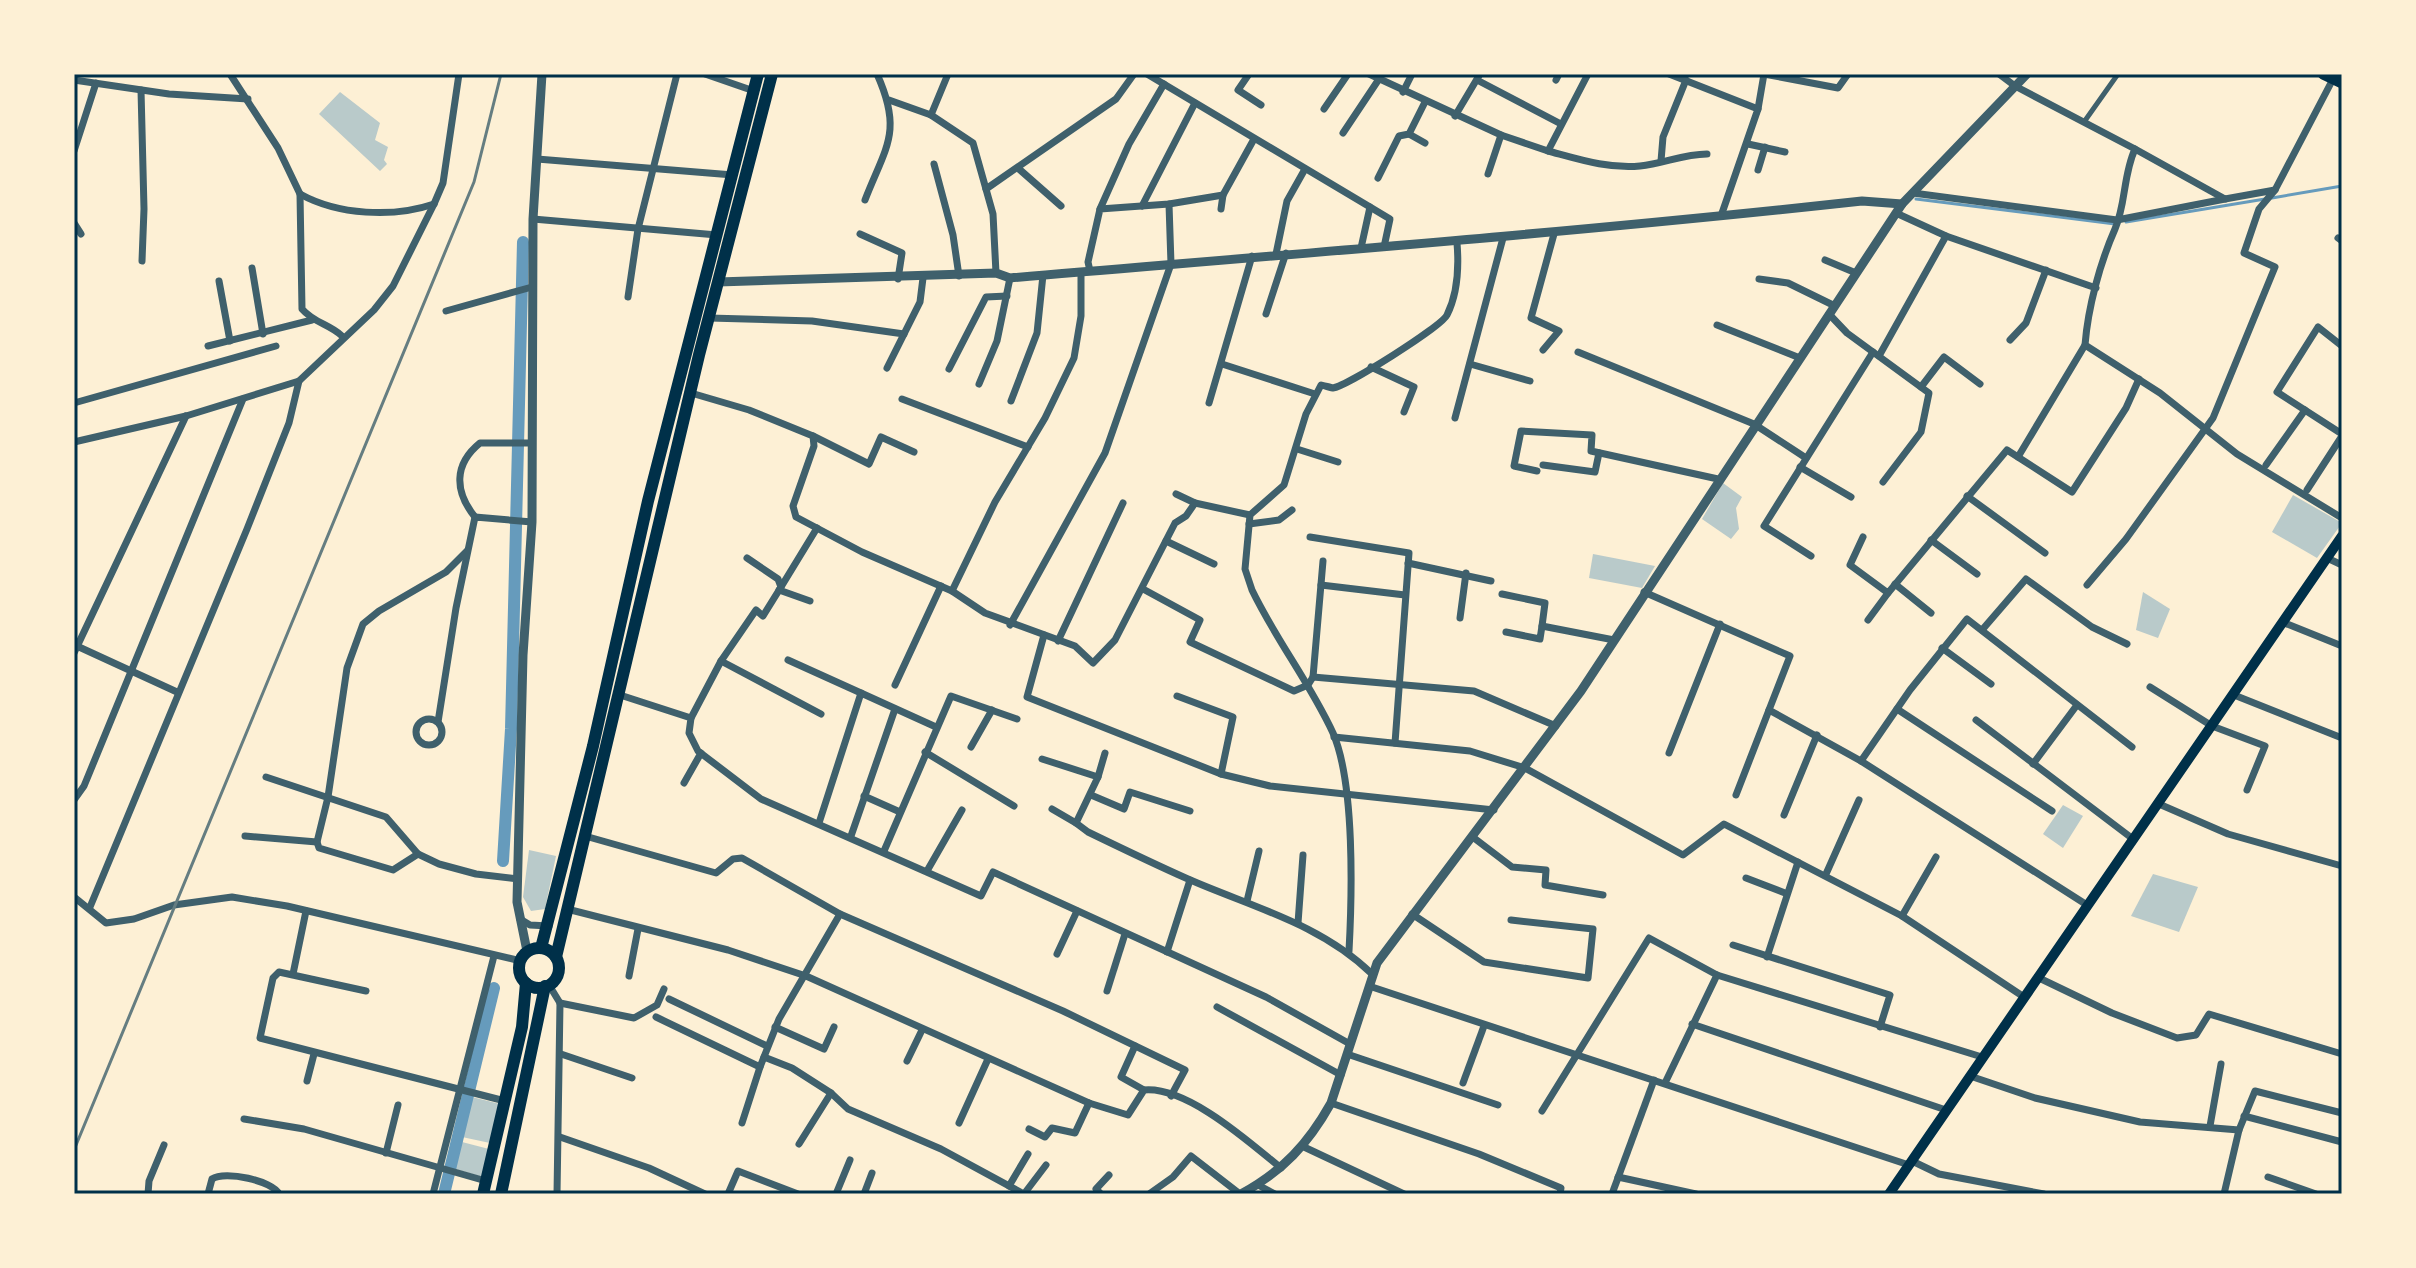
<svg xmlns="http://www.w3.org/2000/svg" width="2416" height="1268" font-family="'Space Grotesk',sans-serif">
  <rect width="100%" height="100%" fill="#fdf0d5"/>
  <g fill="#b9caca">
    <path d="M340 92 380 123 375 140 388 147 384 160 387 164 380 171 319 114Z"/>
    <path d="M1723 483 1742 497 1736 508 1739 529 1731 539 1702 519Z"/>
    <path d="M2293 495 2342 523 2317 558 2272 532Z"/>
    <path d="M1593 554 1655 566 1642 588 1589 578Z"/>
    <path d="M2143 592 2170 609 2158 638 2136 630Z"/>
    <path d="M2063 805 2083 816 2063 848 2043 834Z"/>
    <path d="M529 850 556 856 545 909 531 911 523 897Z"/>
    <path d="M2153 874 2198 887 2179 932 2131 916Z"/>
    <path d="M472 1097 500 1104 490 1143 462 1137Z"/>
    <path d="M462 1142 489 1149 483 1177 455 1169Z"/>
  </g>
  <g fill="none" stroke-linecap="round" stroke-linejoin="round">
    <g stroke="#669bbc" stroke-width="3">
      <path d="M2272 198 2342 186"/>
      <path d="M1916 199 2115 224"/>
      <path d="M2126 222 2265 199"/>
    </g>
    <g stroke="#669bbc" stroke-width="12">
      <path d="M503 861 511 729 523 242"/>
      <path d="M444 1194 494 988"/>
    </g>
    <path stroke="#3f606c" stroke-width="5" d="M2084 122 2118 74"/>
    <g stroke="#3f606c" stroke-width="7">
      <path d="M230 74 278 148 300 194C338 215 393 218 434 204"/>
      <path d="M705 74 754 91"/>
      <path d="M1147 74 1370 207 1361 248"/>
      <path d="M1249 74 1238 90 1261 105"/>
      <path d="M1369 74 1501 135 1488 174"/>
      <path d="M1588 74 1548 151C1578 159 1608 169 1640 166 1663 164 1683 154 1707 154"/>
      <path d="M1669 74 1758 109 1721 216"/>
      <path d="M1999 74 2015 86 2135 149C2123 175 2126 204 2115 229 2100 263 2088 307 2085 345L2160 393 2237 454 2342 518"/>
      <path d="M74 80 169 94 248 99"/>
      <path d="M1477 80 1561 124"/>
      <path d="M1556 80 1559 74"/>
      <path d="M141 90 144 209 142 261"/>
      <path d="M1403 92 1412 74"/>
      <path d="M889 100 931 115 973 143 993 214 996 273"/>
      <path d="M1324 109 1348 74"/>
      <path d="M1758 109 1764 74 1838 88 1848 74"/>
      <path d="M931 115 948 74"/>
      <path d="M1455 116 1480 74"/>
      <path d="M1343 133 1379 79"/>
      <path d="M1409 134 1425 143"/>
      <path d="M1501 135 1548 151"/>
      <path d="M1748 144 1785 152"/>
      <path d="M74 151 96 83"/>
      <path d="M537 159 733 175"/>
      <path d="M1661 161 1663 137 1686 80"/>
      <path d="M934 164 953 235 959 276"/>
      <path d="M1019 169 1061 206"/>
      <path d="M1758 170 1765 147"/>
      <path d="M1378 178 1399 136 1409 134 1425 102"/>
      <path d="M986 189 1116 99 1134 74"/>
      <path d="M2275 190 2333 79"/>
      <path d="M1913 193 2117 220 2225 199"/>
      <path d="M300 194 302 309C314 323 329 324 342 336"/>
      <path d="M865 200C886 146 903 132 877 74"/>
      <path d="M1142 206 1195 103"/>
      <path d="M1370 207 1390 219 1384 247"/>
      <path d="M1100 209 1129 144 1164 84"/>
      <path d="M1221 209 1223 195 1254 139"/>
      <path d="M533 219 717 235"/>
      <path d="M74 223 81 234"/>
      <path d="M860 234 902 253 898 279"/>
      <path d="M1946 236 2096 288"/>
      <path d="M2338 238 2342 241"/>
      <path d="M1276 254 1287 201 1305 169"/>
      <path d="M1825 260 1856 273"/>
      <path d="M252 268 263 334"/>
      <path d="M1090 271 1088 262 1100 209 1169 204 1223 195"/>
      <path d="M1759 279 1788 283 1835 306"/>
      <path d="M219 281 230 341"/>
      <path d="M628 297 638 229 677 74"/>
      <path d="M446 311 532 287"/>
      <path d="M1266 314 1286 253"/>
      <path d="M1829 314 1847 333 1929 393 1921 432 1883 482"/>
      <path d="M709 318 812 321 904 334"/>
      <path d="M1717 325 1800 358"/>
      <path d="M2010 340 2026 323 2046 270"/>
      <path d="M208 346 312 320"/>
      <path d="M2342 346 2318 327 2277 392 2342 434"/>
      <path d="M1543 350 1559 331 1531 318 1554 234"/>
      <path d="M1578 352 1754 424 1806 458"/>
      <path d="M1879 356 1946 236 1896 213"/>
      <path d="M1222 364 1315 394"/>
      <path d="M1470 364 1530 381"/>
      <path d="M1371 367 1414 387 1404 412"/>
      <path d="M887 368 920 302 923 278"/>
      <path d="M949 369 986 297 1007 296"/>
      <path d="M979 384 997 341 1010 278"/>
      <path d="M1921 387 1944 357 1980 384"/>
      <path d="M691 393 749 410 813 436 814 446 793 506 796 517 862 552 952 591 985 613 1075 646 1093 663 1115 640 1175 523 1186 516 1195 503"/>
      <path d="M902 399 1028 447"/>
      <path d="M1011 401 1037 333 1043 275"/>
      <path d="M74 403 276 346"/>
      <path d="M1209 403 1252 256"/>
      <path d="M1455 418 1503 238"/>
      <path d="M813 436 869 464 881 437 914 452"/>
      <path d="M74 442 186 416 299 381"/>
      <path d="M1297 449 1338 462"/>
      <path d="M2018 457 2085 345"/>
      <path d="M1543 465 1595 472 1599 453"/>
      <path d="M2266 465 2305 410"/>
      <path d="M1800 467 1851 497"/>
      <path d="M1537 471 1514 466 1521 431 1592 435 1591 451 1718 479"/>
      <path d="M2307 490 2342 436"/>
      <path d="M1176 494 1195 503 1250 515"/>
      <path d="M1967 496 2045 553"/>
      <path d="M475 517C454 491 454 464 480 443H532"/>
      <path d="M1249 524 1279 520 1292 510"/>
      <path d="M1310 537 1409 553 1395 743"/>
      <path d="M1863 537 1850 565 1888 593 2007 450 2072 492 2126 408 2139 379"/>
      <path d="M1931 540 1977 574"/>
      <path d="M1166 541 1214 564"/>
      <path d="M1811 556 1764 526 1873 352"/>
      <path d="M2327 558 2342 565"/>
      <path d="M1408 563 1491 581"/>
      <path d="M1895 584 1931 613"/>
      <path d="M1321 585 1405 595"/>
      <path d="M2087 585 2126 539 2213 418 2275 267 2244 253 2259 209 2275 190 2225 199 2135 149"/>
      <path d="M781 587 817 528"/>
      <path d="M1143 589 1200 620 1190 642 1294 691 1308 685 1313 677 1323 561"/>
      <path d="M779 590 810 601"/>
      <path d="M952 591 995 502 1045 418 1074 358 1081 316V272"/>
      <path d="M1644 592 1790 656 1769 710 1861 761 2087 905"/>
      <path d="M1502 594 1545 603 1542 626"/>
      <path d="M1460 618 1466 573"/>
      <path d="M1868 620 1888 593"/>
      <path d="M2282 622 2342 646"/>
      <path d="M1010 625 1105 453 1171 264 1169 204"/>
      <path d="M1982 630 2026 579 2092 627 2127 644"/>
      <path d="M1506 632 1540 639 1542 626 1614 640"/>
      <path d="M1044 635 1027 697 1221 774 1270 786 1494 810"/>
      <path d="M1058 641 1123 503"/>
      <path d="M79 647 177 692"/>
      <path d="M1942 648 1991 684"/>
      <path d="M74 653 186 416"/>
      <path d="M788 660 861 693"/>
      <path d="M721 661 821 714"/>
      <path d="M1313 677 1474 691 1556 726"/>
      <path d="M895 685 941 586"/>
      <path d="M2150 687 2212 726 2265 746 2247 790"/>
      <path d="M620 695 691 718 689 733 698 751 761 799 981 896 993 872 1266 997 1350 1044"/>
      <path d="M2234 695 2342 738"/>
      <path d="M1177 696 1233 717 1221 774"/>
      <path d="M1897 709 2052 811"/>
      <path d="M691 718 721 661 756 610 763 616 781 587 778 579 747 558"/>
      <circle cx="429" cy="732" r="13"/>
      <path d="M1976 720 2133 839"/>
      <path d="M438 722 456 608 475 517 532 522"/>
      <path d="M1334 737 1470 751 1525 768 1683 855 1724 824 1902 916 2024 997"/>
      <path d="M971 747 992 710"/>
      <path d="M925 752 1014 806"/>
      <path d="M1669 753 1720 624"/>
      <path d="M1042 759 1098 777 1076 823 1088 832C1121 848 1154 864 1188 879 1252 907 1321 924 1372 974"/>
      <path d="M1861 761 1910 690 1967 619 2132 747"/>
      <path d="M2033 764 2077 705"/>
      <path d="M266 777 386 817 418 854 439 864 476 874 518 879"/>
      <path d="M1098 777 1105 753"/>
      <path d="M684 783 701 753"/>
      <path d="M1091 795 1124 809 1130 792 1190 811"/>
      <path d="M1736 795 1769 710"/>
      <path d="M864 796 900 812"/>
      <path d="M74 800 84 786 243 399"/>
      <path d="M2159 804 2228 834 2342 866"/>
      <path d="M1052 809 1076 823"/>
      <path d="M1784 815 1817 735"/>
      <path d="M819 823 861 693 936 727"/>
      <path d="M245 836 317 842"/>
      <path d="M585 836 716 873 733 859 742 858 840 914"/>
      <path d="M851 836 895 709"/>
      <path d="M1474 838 1512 867 1546 870 1545 885 1603 895"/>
      <path d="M884 851 951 696 1017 719"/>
      <path d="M418 854 393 870 319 848 317 842 328 797 347 668 363 624 379 611 446 572 467 551"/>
      <path d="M927 871 962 810"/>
      <path d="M1826 874 1859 800"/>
      <path d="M1746 878 1785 893"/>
      <path d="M74 897 106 923 134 919 174 905 232 897 287 906 521 961"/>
      <path d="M1247 901 1259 851"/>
      <path d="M90 907 247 529 289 423 299 381 374 310 393 286 434 204 443 183 459 74"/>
      <path d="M567 909 728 950 806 976 1089 1103 1128 1115 1144 1090C1187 1086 1249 1142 1281 1168"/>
      <path d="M1412 914 1484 962 1588 978 1593 929 1511 920"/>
      <path d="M1902 916 1936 857"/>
      <path d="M520 919 530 925 549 926"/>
      <path d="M1298 923 1303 855"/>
      <path d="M1733 945 1890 995 1880 1027"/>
      <path d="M1349 951C1352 896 1355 784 1333 733 1310 683 1276 640 1252 590L1245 569 1250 515 1284 485 1306 414 1321 385C1322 385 1332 388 1333 388 1347 386 1441 327 1447 315 1458 293 1459 267 1457 243"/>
      <path d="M1167 952 1190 880"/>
      <path d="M1057 954 1077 911"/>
      <path d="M1767 957 1798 862"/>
      <path d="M293 974 306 911"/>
      <path d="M629 976 638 929"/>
      <path d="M2037 977 2112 1013 2177 1038 2196 1035 2209 1014 2342 1054"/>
      <path d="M549 985 560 1003 557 1194"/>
      <path d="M1369 986 1909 1165"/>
      <path d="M366 991 279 972 273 978 260 1038 505 1101"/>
      <path d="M1107 991 1125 934"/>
      <path d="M669 999 767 1046"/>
      <path d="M560 1003 634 1018 657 1005 664 989"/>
      <path d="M1217 1007 1341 1075"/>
      <path d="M656 1017 760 1067 779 1019 840 914 1063 1011 1185 1070 1171 1096"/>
      <path d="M1692 1024 1946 1110"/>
      <path d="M775 1027 824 1049 834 1027"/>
      <path d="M1135 1046 1121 1077 1144 1090"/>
      <path d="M561 1054 632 1078"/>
      <path d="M1347 1054 1498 1105"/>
      <path d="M764 1057 792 1068 831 1093 848 1109 941 1149 1024 1194 1046 1165"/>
      <path d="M907 1061 922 1030"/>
      <path d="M1970 1076 2035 1098 2140 1122 2239 1130"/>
      <path d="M307 1081 314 1054"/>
      <path d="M1463 1083 1484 1026"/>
      <path d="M1665 1083 1717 975"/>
      <path d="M1331 1103 1479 1154 1561 1188 1560 1194"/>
      <path d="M1542 1111 1649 938 1717 975 1982 1057"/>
      <path d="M2244 1116 2342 1142"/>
      <path d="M244 1119 304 1129 486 1181"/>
      <path d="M742 1123 760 1067"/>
      <path d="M959 1123 988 1059"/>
      <path d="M2210 1126 2221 1064"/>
      <path d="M1029 1129 1045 1137 1052 1128 1075 1133 1089 1103"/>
      <path d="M560 1137 649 1168 705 1194"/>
      <path d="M799 1144 831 1093"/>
      <path d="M1304 1147 1404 1194"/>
      <path d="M386 1153 398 1105"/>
      <path d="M1912 1161 1939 1174 2044 1194"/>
      <path d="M1618 1177 1696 1194"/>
      <path d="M2268 1177 2316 1194"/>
      <path d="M1258 1185 1275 1194"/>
      <path d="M1009 1186 1028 1154"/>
      <path d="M148 1194 149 1181 164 1145"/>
      <path d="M208 1194 212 1179C225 1170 273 1181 279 1194"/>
      <path d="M433 1194 494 956"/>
      <path d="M728 1194 738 1171 798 1194"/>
      <path d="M836 1194 850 1160"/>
      <path d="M864 1194 872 1173"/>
      <path d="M1101 1194 1096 1189 1109 1175"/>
      <path d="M1149 1194 1173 1177 1191 1156 1240 1194"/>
      <path d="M1612 1194 1654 1080"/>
      <path d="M2224 1194 2239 1130 2255 1091 2342 1113"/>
    </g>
    <g stroke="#3f606c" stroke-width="9">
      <path d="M718 282 996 273 1010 278C1294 254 1579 232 1862 201L1902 204"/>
      <path d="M527 951 517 902 523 655 532 522 533 219 542 74"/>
      <path d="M1241 1194C1283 1171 1308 1144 1331 1103L1377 963 1581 691 1902 204 2027 74"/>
    </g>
    <path stroke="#003049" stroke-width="10" d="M1889 1194 2342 536"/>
    <path stroke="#003049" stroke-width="11" d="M2323 74 2342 83"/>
    <g stroke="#003049" stroke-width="12">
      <path d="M541 948 593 746 648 501 758 74"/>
      <circle cx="539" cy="968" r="20"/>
      <path d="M556 957 699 355 772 74"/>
      <path d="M483 1194 522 1027 526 983"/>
      <path d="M501 1194 545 986"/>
    </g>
    <path stroke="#657d81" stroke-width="3" d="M74 1150 474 182 501 74"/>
  </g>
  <rect width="2416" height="1268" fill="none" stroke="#fdf0d5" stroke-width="152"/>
  <rect x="76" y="76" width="2264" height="1116" fill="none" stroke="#003049" stroke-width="3"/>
</svg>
